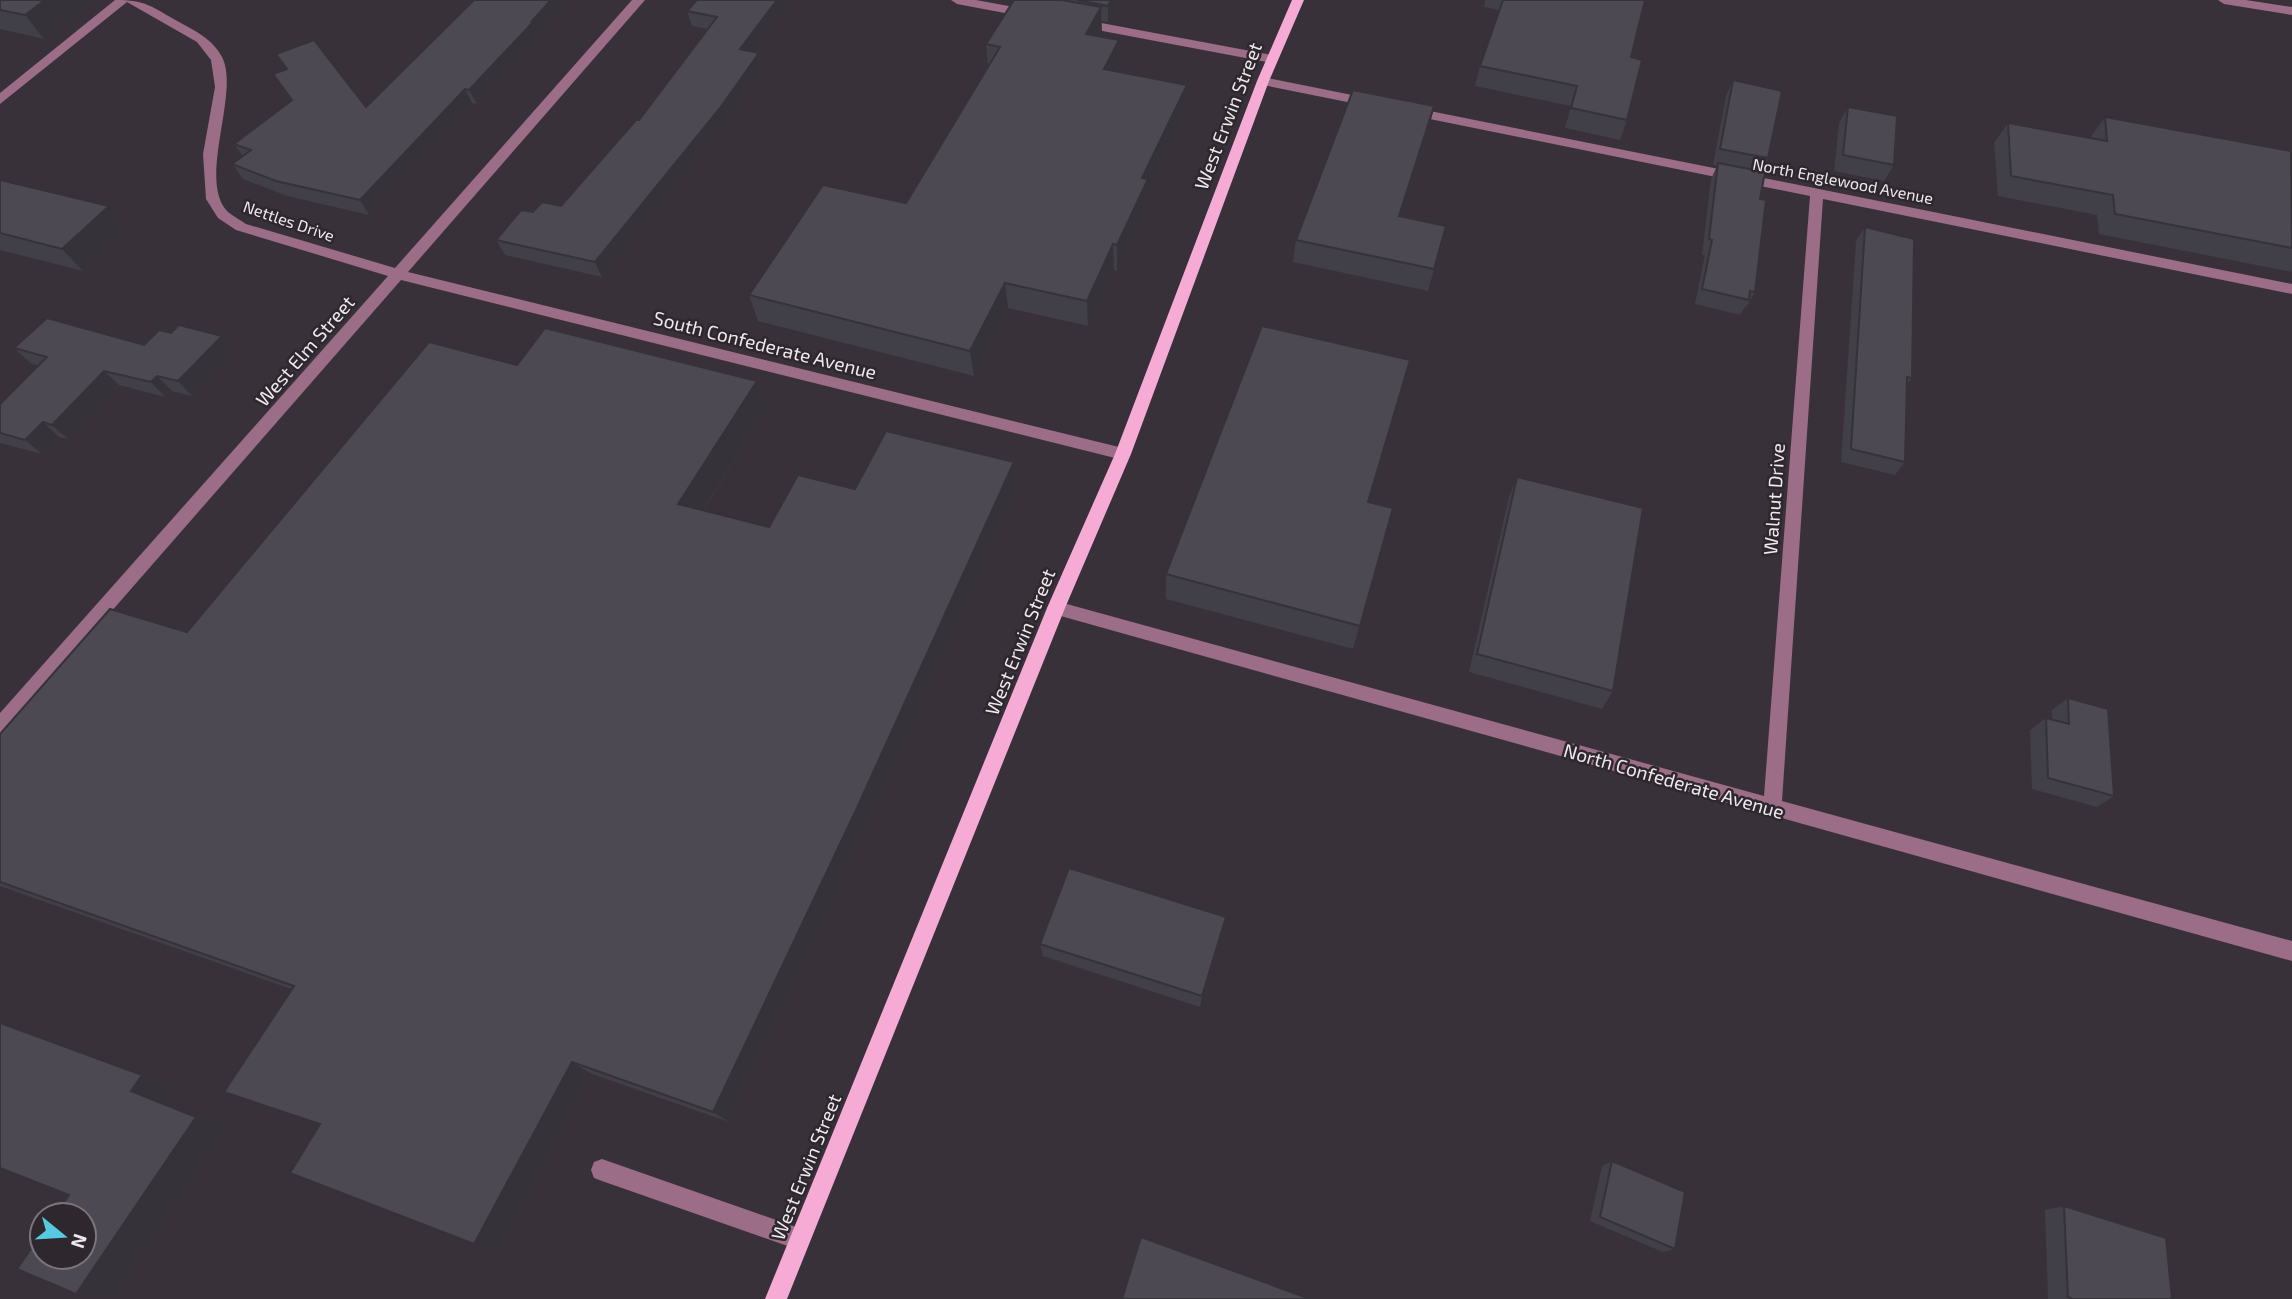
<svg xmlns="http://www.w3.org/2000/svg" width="2292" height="1299" font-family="'Exo 2',sans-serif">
  <rect width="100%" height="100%" fill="#383139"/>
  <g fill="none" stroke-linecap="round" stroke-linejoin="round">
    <g fill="#9b6d86" fill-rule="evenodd">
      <path d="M115 0C147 0 152 7 179 22 196 31 214 40 223 59 239 96 197 181 228 212 233 216 240 220 246 224L395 268 632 0H645L408 272 1123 448 1131 454 1123 460 401 280 6 732 0 734V713L388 276 236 230 218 218 206 199 203 154 215 87 211 60 197 42 127 2 0 104V93Z"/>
      <path d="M951 0H976L1031 10 1037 14 1031 18 957 4Z"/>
      <path d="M2218 0H2246L2292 7V15L2224 4Z"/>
      <path d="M1080 19 1272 55 1278 59 1272 63 1076 26V20Z"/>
      <path d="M1263 77 1372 99 1378 103 1372 107 1258 84V78Z"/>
      <path d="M1410 107 2292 284V294L1823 199 1782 801 2292 941V961L1050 613 1047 608 1050 603 1056 601 1764 796 1810 196 1405 114 1404 111Z"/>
      <path d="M602 1159 799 1228 807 1231 810 1239 807 1247 799 1250 602 1181 594 1178 591 1170 594 1162Z"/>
    </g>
    <path fill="#f6abd4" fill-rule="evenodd" d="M1292 0H1304L1269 81 1131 454 1065 608 787 1299H765L1047 608 1115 454 1257 81Z"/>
  </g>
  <g fill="#413f47">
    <path d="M0 0H93L44 39 0 29Z"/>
    <path d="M471 0 540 34 541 36 477 104 472 103 369 215 287 196 243 179 232 164 243 156 234 144 291 101 273 74 286 69 276 54 366 107 472 2Z"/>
    <path d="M792 0 754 52 759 53 763 69 725 123 602 277 505 255 496 240 533 212 561 206 639 120 707 29 692 26 687 11Z"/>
    <path d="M1014 0H1121L1108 22 1101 21 1102 34 1100 36 1119 66 1117 71 1187 85 1186 111 1148 191V205L1117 271 1114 270 1088 326 1008 308 974 376 758 321 749 295 906 203 988 66 986 44Z"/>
    <path d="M1485 0H1645L1631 57 1627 120 1620 140 1565 128 1571 106 1475 86 1480 66 1499 10 1484 7Z"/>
    <path d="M1733 80 1768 158 1762 171 1755 292 1746 308 1745 307 1740 315 1695 304 1705 255H1702L1711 179 1717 166 1713 165 1726 96Z"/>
    <path d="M1848 107 1894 165 1884 181 1834 171 1839 123Z"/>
    <path d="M2105 117 2292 155V272L2099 234 2097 215 1998 196 1994 143 2008 123 2090 138Z"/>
    <path d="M1429 129 1402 217 1446 226 1428 291 1293 262 1296 240Z"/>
    <path d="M0 180 128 229 83 271 0 250Z"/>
    <path d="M1865 227 1912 378 1906 386 1905 462 1895 475 1841 462 1856 241Z"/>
    <path d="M171 333 222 336 235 351 192 396 172 391 165 397 119 385 68 439 59 437 42 454 0 443V404L39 366 30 363 14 348 144 345Z"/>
    <path d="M517 365 767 408 703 511 769 527 855 489 1018 488 865 829 729 1122 592 1074 499 1250 474 1244 320 1124 291 989 0 886V734L187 632Z"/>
    <path d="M1403 387 1369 502 1393 508 1353 649 1166 599V574Z"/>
    <path d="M1517 477 1613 691 1602 709 1469 672 1509 497Z"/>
    <path d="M2068 698 2114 796 2097 807 2032 789 2030 730 2046 718 2052 720V710Z"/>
    <path d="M1224 930 1200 1007 1043 956 1040 944Z"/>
    <path d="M1612 1161 1675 1249 1663 1252 1590 1221 1602 1166Z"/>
    <path d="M2064 1206 2172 1299H2048L2045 1210Z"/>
  </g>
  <g fill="#353339">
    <path d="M45 0H93L44 39 25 15Z"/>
    <path d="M551 0H570L540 34 541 36 477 104 469 90Z"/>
    <path d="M777 0H792L745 64 740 49Z"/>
    <path d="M1111 0H1121L1108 22V6Z"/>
    <path d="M1101 7 1102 34 1087 60 1086 34Z"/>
    <path d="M1119 40V66L1104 95V69Z"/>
    <path d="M759 53 763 69 725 123 602 277 595 262Z"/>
    <path d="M1187 85 1186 111 1148 191V205L1117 271V245L1142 178Z"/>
    <path d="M465 89 472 103 369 215 360 200Z"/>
    <path d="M1434 106 1429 129 1395 239 1399 216Z"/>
    <path d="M109 206 128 229 83 271 62 249Z"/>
    <path d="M1113 244 1114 270 1088 326 1087 301Z"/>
    <path d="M1005 283 1008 308 974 376 970 351Z"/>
    <path d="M222 336 235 351 192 396 178 381Z"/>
    <path d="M1410 360 1403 387 1362 527 1368 502Z"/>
    <path d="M104 371 119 385 68 439 52 425Z"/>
    <path d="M157 376 172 391 165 397 151 382Z"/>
    <path d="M757 381 767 408 691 529 678 504Z"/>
    <path d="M43 422 59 437 42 454 25 440Z"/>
    <path d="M1014 462 1018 488 865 829 729 1122 713 1112Z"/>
    <path d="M1226 917 1224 930 1200 1007 1202 996Z"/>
    <path d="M0 1022 175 1086 164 1101 228 1126 114 1297 76 1294 131 1091 0 1023Z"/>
    <path d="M572 1062 592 1074 499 1250 474 1244Z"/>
  </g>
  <g fill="#4c4952" stroke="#353339" stroke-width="2">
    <path d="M0 0H45L25 15 0 10Z"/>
    <path d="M471 0H551L532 21H534L469 90 465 89 360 200 276 181 232 164 251 150 234 144 292 100 273 74 287 69 276 54 314 40 366 107 473 1Z"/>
    <path d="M697 0H777L740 49 759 53 720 108 595 262 496 240 521 210 533 212 542 202 561 206 636 120H639L717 17 687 11Z"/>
    <path d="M1014 0H1062L1101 7 1086 34 1119 40 1104 69 1187 85 1142 178 1148 179 1117 245 1113 244 1087 301 1005 283 970 351 749 295 823 185 906 203 1000 47 986 44Z"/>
    <path d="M1077 0H1111L1108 6Z"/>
    <path d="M1503 0H1645L1631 57 1642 60 1627 120 1571 108 1577 86 1480 66Z"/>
    <path d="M1733 80 1782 91 1768 158 1720 149Z"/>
    <path d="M1353 90 1434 106 1399 216 1446 226 1434 269 1296 240Z"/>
    <path d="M1848 107 1897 116 1894 165 1843 155Z"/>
    <path d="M2105 117 2291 151 2292 248 2115 214 2113 195 2011 176 2008 123 2107 141Z"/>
    <path d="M1718 163 1765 172 1760 199 1766 200 1755 292 1750 291 1749 300 1702 289 1712 240 1709 239Z"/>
    <path d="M0 180 109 206 62 249 0 233Z"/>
    <path d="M1865 227 1914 239 1912 378 1907 377 1905 462 1851 449Z"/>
    <path d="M47 318 144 345 159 330 171 333 179 325 222 336 178 381 157 376 151 382 104 371 52 425 43 422 25 440 0 433V404L47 357 14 348Z"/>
    <path d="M1262 326 1410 360 1368 502 1393 508 1360 626 1166 574Z"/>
    <path d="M545 328 757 381 678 504 769 527 798 475 855 489 886 431 1014 462 856 810 713 1112 572 1062 474 1244 290 1173 320 1124 224 1092 294 986 0 882V734L110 609 187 632 429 342 517 365Z"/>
    <path d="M1517 477 1643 508 1613 691 1477 654Z"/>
    <path d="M2068 698 2108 709 2114 796 2048 778 2046 718 2069 724Z"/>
    <path d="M1069 868 1226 917 1202 996 1040 944Z"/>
    <path d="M0 1023 142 1075 131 1091 196 1117 76 1294 17 1269 42 1233V1257H84V1215H55L69 1195 0 1168Z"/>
    <path d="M1612 1161 1685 1192 1675 1249 1600 1217Z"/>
    <path d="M2064 1206 2166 1238 2172 1299H2073L2068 1297Z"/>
    <path d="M1141 1237 1310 1299H1122Z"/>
  </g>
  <g text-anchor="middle" stroke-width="5" stroke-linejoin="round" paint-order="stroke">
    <g font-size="16" fill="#ede9ed" stroke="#2e282e">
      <text transform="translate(1843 181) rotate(11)" y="6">North Englewood Avenue</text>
      <text transform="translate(289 221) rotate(19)" y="6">Nettles Drive</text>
    </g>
    <g font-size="19" fill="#ede9ed" stroke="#2e282e">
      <text transform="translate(1228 116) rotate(-69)" y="7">West Erwin Street</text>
      <text transform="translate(765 345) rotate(14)" y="7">South Confederate Avenue</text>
      <text transform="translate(305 351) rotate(-49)" y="7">West Elm Street</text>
      <text transform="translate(1774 499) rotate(-86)" y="7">Walnut Drive</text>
      <text transform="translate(1020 642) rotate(-68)" y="7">West Erwin Street</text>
      <text transform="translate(1674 781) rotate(16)" y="7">North Confederate Avenue</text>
      <text transform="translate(806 1167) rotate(-68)" y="7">West Erwin Street</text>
    </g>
  </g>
  <g transform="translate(63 1236) rotate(108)"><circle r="33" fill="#2e282e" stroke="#7a757a" stroke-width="2"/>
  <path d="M0-5L12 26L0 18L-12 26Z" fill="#55cae0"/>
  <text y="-10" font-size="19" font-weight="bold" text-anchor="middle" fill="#ede9ed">N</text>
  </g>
</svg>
